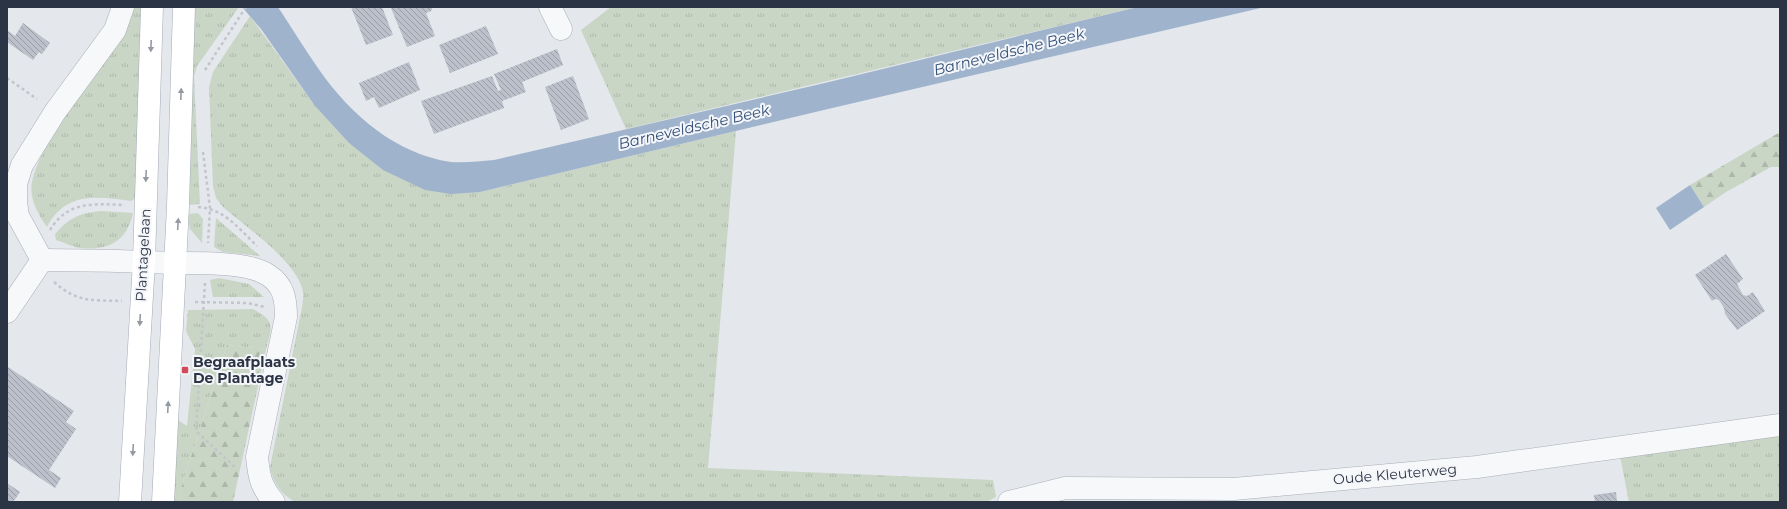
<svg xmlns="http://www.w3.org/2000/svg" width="1787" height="509" font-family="Montserrat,sans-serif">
  <defs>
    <pattern id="grass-tufts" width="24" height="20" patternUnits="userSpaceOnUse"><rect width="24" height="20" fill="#c9d6c5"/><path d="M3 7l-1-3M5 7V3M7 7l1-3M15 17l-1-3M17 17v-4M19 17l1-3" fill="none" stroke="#adb8ab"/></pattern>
    <pattern id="forest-firs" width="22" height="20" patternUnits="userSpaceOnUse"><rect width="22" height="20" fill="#c9d6c5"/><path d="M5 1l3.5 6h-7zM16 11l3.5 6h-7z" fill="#adb8ab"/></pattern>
    <pattern id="building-back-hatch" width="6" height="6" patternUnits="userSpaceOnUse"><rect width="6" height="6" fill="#bbc0ca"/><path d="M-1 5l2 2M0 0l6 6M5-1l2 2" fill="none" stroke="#989da6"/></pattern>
  </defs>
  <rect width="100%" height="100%" fill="#e4e7ec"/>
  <g fill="url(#grass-tufts)">
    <path d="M132 7H145L136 198 131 201C96 196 65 192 47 227 38 214 29 199 32 182 40 144 79 99 101 67 113 48 122 27 132 7Z"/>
    <path d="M191 7H239L197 66 194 76 200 204 186 205Z"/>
    <path d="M611 7H1138L626 129 581 30Z"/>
    <path d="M250 16 315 106 349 143 480 192 736 131 708 468 993 480 996 497 986 502H295C281 494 273 483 270 467L302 307C303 300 304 295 302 288 295 261 245 226 223 207L216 198 213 186 209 87 213 72Z"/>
    <path d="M101 211 133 213C127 241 109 251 80 248 72 247 64 242 56 240L55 234C69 218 79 213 101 211Z"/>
    <path d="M198 213 203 219 202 243 190 229 187 214Z"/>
    <path d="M216 218 260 256 223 252 214 247Z"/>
    <path d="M219 278 249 284 264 297H213L210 280Z"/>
    <path d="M253 309C276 321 272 327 266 349L227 345 180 491 179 502H169L175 418 187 426 195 349 186 331 188 310Z"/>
    <path d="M1780 428V502H1629L1620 456Z"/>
  </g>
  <g fill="url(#forest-firs)">
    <path d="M1780 132V167H1771L1726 192 1704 207 1690 185Z"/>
    <path d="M227 345 266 349 233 502H179L180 491Z"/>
  </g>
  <g fill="#9fb4cc">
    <path d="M242 7H278C292 28 305 50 320 71 351 115 396 154 451 162 465 163 480 161 494 160L829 82 1138 7H1265L828 109 480 192 451 194 425 190 383 170 349 143 315 106 261 29Z"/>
    <path d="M1690 185 1704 207 1670 230 1656 208Z"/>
  </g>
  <g fill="url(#building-back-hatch)">
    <path d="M351 7H382L393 35 366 45Z"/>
    <path d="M395 7H433L431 11 426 13 435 36 407 47 391 8Z"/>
    <path d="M23 23 50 43 42 54 39 52 33 60 7 42V30L15 36Z"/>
    <path d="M486 26 498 54 450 73 439 45Z"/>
    <path d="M557 49 563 65 522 82 526 92 502 101 504 108 434 134 421 101 492 76 498 91 501 90 494 74Z"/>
    <path d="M409 62 420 90 379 108 374 97 366 101 359 83Z"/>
    <path d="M573 76 589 119 561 130 545 87Z"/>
    <path d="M1726 254 1743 279 1737 284 1743 295 1747 296 1753 292 1765 311 1737 330 1725 314 1724 308 1719 300 1715 299 1712 301 1695 275Z"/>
    <path d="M8 367 74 411 66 422 76 429 49 470 61 478 55 488 7 456Z"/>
    <path d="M7 483 20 492 13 502 7 501Z"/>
    <path d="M1616 492 1617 502H1595L1594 495Z"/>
  </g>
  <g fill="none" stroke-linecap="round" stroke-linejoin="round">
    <defs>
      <g id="minor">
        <path d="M550 7 561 29"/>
        <path d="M42 260C87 260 131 261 176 263 200 263 249 262 268 275 284 285 286 300 286 317L257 457C259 477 261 487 274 502"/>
        <path d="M42 260 18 216 16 202V184L22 165 55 112 115 30 123 7"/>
        <path d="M7 312 42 260"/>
        <path d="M1009 502 1065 488 1234 489 1477 467 1780 425"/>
      </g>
      <g id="major">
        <path d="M130 502 144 261 152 7"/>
        <path d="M163 502 178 206 184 7"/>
      </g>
    </defs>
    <use href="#minor" stroke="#a9aeb7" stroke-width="23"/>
    <use href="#major" stroke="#a3abb8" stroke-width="23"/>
    <g stroke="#c2c5cb" stroke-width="2.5" stroke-dasharray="3 3" stroke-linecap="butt">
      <path d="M205 70 246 7"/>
      <path d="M7 78 37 99"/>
      <path d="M203 152 210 208 208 243"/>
      <path d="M198 207C225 209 239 229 257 246"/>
      <path d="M50 230C68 200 95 204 125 205"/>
      <path d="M54 282C78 303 92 300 122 301"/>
      <path d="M205 283 196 431 236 468"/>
      <path d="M195 302 248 303 265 307"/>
    </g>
    <use href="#minor" stroke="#f7f8fa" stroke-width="22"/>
    <use href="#major" stroke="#fff" stroke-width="22"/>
  </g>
  <defs><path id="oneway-solid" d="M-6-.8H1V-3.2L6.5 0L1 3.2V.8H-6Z"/></defs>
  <g fill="#959aa2">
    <use href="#oneway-solid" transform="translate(151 46) rotate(92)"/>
    <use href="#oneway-solid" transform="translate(181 94) rotate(-88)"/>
    <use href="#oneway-solid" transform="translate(146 176) rotate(92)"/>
    <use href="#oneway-solid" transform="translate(178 224) rotate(-87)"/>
    <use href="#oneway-solid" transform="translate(140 320) rotate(93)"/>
    <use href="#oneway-solid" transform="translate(168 407) rotate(-87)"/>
    <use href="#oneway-solid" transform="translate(133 450) rotate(93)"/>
  </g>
  <rect fill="#d1495b" stroke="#f4f6f9" stroke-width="1.5" x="181" y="366" width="8" height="8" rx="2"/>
  <g text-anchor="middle" stroke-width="4" stroke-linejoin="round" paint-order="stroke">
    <g font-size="14" fill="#2b3445" stroke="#f4f6f9">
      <text transform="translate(143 255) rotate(-87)" y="5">Plantagelaan</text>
      <text transform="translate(1395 474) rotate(-5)" y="5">Oude Kleuterweg</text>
    </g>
    <g font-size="14" font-weight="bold" fill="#2b3445" stroke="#f4f6f9" text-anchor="start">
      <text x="193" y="367">Begraafplaats<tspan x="193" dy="16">De Plantage</tspan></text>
    </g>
    <g font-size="15" font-style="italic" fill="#34527a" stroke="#f4f6f9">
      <text transform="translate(1009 52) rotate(-14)" y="5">Barneveldsche Beek</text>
      <text transform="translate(694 127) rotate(-13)" y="5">Barneveldsche Beek</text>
    </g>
  </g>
  <rect width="1787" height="509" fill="none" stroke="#2b3445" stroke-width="16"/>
</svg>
